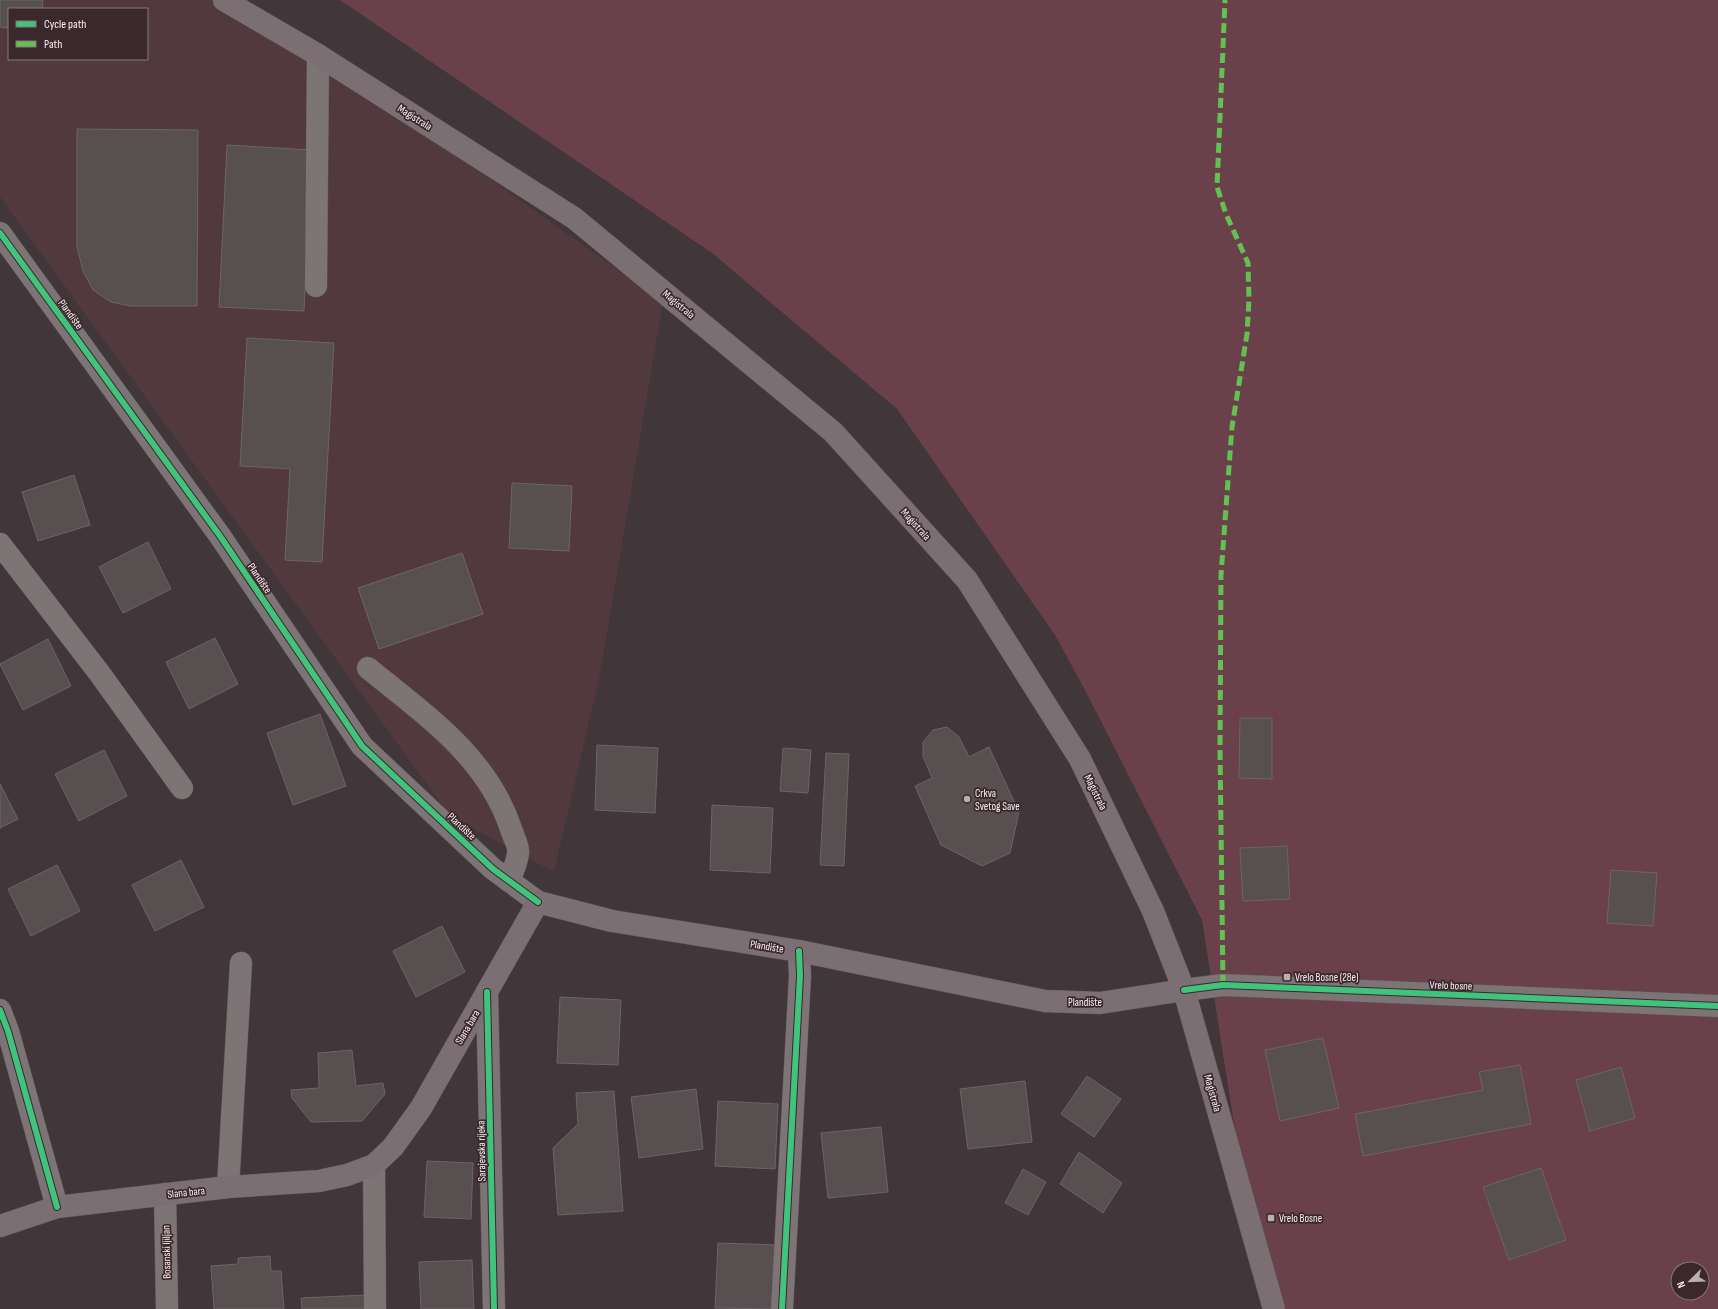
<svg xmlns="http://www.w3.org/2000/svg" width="1718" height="1309" font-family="'Sofia Sans Condensed',sans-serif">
  <rect width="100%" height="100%" fill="#413639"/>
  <path fill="#51393e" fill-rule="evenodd" d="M0 0H226L298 42 663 302 600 674 554 872 450 816 0 197ZM9 9H147V59H9Z"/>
  <path fill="#6a404a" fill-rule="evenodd" d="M340 0H1718V1309H1263L1202 920 1086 692 1055 635 897 409 712 253ZM1678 1269H1702V1293H1678Z"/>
  <g fill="#584f51" stroke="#6e6467">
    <path d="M0 0H43L42 9H9V28L0 27Z"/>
    <path d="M77 129 198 130 197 306H131L111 302 93 290 83 271 77 247Z"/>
    <path d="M227 145 311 150 304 311 219 307Z"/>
    <path d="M247 338 334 343 322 562 285 560 290 469 240 466Z"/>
    <path d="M74 475 90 525 38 541 22 492Z"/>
    <path d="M512 483 572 486 569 551 509 548Z"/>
    <path d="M148 542 171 589 123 613 99 567Z"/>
    <path d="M462 553 483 614 379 649 358 588Z"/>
    <path d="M215 638 238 684 189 709 166 662Z"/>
    <path d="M48 639 71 686 23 710 0 664Z"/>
    <path d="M320 714 346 786 293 805 267 733Z"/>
    <path d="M1240 718H1272V779L1239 778Z"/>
    <path d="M947 727 959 737 969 757 989 747 1019 812 1010 853 982 866 941 845 915 786 932 778 923 756V742L933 730Z"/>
    <path d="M597 745 658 748 655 813 595 810Z"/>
    <path d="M783 748 811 750 808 793 780 791Z"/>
    <path d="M104 750 127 796 79 821 55 774Z"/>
    <path d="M826 753 849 754 844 866 820 865Z"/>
    <path d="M0 784 18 819 0 828Z"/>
    <path d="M712 805 773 808 770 873 710 870Z"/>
    <path d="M1287 846 1290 899 1243 901 1240 848Z"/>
    <path d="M181 860 204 907 155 931 132 885Z"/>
    <path d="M57 865 80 911 31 936 8 889Z"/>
    <path d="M1611 870 1657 873 1653 926 1607 923Z"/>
    <path d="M442 926 465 972 416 997 393 951Z"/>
    <path d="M560 997 621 1000 618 1065 557 1063Z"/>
    <path d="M1323 1038 1339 1108 1280 1121 1265 1050Z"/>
    <path d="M352 1050 356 1086 383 1083 385 1094 362 1121 311 1122 292 1098 291 1090 319 1088 318 1053Z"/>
    <path d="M1520 1065 1531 1124 1363 1156 1355 1114 1483 1090 1479 1072Z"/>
    <path d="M1621 1067 1635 1118 1590 1131 1576 1080Z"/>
    <path d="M1087 1076 1121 1099 1094 1137 1061 1114Z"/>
    <path d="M1025 1081 1032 1142 968 1149 960 1089Z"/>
    <path d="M696 1089 703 1149 639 1158 631 1097Z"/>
    <path d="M614 1091 623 1211 558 1215 553 1148 578 1124 576 1093Z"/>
    <path d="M718 1101 778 1104 775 1169 715 1166Z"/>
    <path d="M881 1127 888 1192 828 1198 821 1133Z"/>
    <path d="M1079 1152 1122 1183 1103 1213 1060 1184Z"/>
    <path d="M427 1161 473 1163 471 1219 424 1217Z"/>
    <path d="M1541 1168 1566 1240 1509 1260 1483 1187Z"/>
    <path d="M1023 1169 1046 1182 1028 1215 1005 1203Z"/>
    <path d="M718 1243 779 1245 776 1309 715 1308Z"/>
    <path d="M270 1256 271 1271H281L284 1309H214L211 1266 238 1264V1258Z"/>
    <path d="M472 1260 474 1309H421L419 1262Z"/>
    <path d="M366 1295V1309H302L301 1298Z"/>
  </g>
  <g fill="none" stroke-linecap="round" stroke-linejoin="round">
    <defs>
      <g id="minor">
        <path d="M0 233 220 536 362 746 493 869 538 902"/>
        <path d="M316 286 318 55"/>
        <path d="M0 544 100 674 182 788"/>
        <path d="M368 668C425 715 487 756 511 829 513 836 519 846 518 852 518 861 512 873 509 881"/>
        <path d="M1184 990 1223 985 1718 1006"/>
        <path d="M487 992 494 1309"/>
        <path d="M0 1010 8 1031 57 1207"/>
        <path d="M374 1165 375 1309"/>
        <path d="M228 1187 241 963"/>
        <path d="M165 1194 167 1309"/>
        <path d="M782 1309 800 976 799 951"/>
      </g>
      <g id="major">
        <path d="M224 0 318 55 574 218 833 432 967 580 1080 759 1153 911 1184 990 1274 1309"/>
        <path d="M0 1226 57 1207 228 1187 319 1181 347 1175 374 1165 393 1147 421 1108 538 902 612 921 799 951 1045 1001 1100 1003 1184 990"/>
      </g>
    </defs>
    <use href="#minor" stroke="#5e5557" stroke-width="23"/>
    <use href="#major" stroke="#5e5557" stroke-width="23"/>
    <use href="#minor" stroke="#7d7476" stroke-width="22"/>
    <use href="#major" stroke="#7c6f73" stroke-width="22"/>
    <path stroke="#63c152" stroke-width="5" stroke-dasharray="10 5" stroke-linecap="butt" d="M1223 985 1220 749 1221 575 1232 427 1247 334 1249 300 1248 263 1226 214 1217 187 1225 0"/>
    <defs>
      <g id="cycleway">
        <path d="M0 233 220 536 362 746 493 869 538 902"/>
        <path d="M1184 990 1223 985 1718 1006"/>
        <path d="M487 992 494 1309"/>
        <path d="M0 1010 8 1031 57 1207"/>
        <path d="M782 1309 800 976 799 951"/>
      </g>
    </defs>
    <use href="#cycleway" stroke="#3a282c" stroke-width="8"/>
    <use href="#cycleway" stroke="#40c37c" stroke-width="6"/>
  </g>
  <g fill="#bbafb1" stroke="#3a282c" stroke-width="1.5">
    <circle cx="967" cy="799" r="4"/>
    <rect x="1283" y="973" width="8" height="8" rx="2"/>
    <rect x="1267" y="1214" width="8" height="8" rx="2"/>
  </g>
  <g text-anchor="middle" stroke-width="3.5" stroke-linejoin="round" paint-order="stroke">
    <g font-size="11" fill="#fcf0f2" stroke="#3a282c">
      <text transform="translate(415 117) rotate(32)" y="4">Magistrala</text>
      <text transform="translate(679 304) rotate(40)" y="4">Magistrala</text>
      <text transform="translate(71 314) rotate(54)" y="4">Plandište</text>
      <text transform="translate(916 524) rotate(48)" y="4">Magistrala</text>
      <text transform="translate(260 578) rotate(56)" y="4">Plandište</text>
      <text transform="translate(1096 792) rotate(64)" y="4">Magistrala</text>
      <text transform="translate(462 826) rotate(43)" y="4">Plandište</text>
      <text transform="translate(767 946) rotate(9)" y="4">Plandište</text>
      <text transform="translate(1451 985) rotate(2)" y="4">Vrelo bosne</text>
      <text x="1085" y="1006">Plandište</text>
      <text transform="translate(467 1027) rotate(-60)" y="4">Slana bara</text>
      <text transform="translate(1213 1093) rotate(74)" y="4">Magistrala</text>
      <text transform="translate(481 1151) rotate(-91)" y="4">Sarajevska rijeka</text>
      <text transform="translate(186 1192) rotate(-6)" y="4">Slana bara</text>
      <text transform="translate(166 1252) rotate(-91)" y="4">Bosanski ljiljan</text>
    </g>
    <g font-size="11" fill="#fcf0f2" stroke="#3a282c" text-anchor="start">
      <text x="975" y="797">Crkva<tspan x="975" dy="13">Svetog Save</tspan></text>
      <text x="1295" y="981">Vrelo Bosne (28e)</text>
      <text x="1279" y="1222">Vrelo Bosne</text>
    </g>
  </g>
  <rect x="8" y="8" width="140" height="52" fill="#3a282c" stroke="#88787b"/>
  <rect x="16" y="21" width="20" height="6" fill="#40c37c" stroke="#88787b"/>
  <text x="44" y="28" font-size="12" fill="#fcf0f2">Cycle path</text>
  <rect x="16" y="41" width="20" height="6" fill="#63c152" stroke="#88787b"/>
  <text x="44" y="48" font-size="12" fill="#fcf0f2">Path</text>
  <g transform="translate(1690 1281) rotate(247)"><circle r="19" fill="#3a282c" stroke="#88787b"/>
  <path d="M0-3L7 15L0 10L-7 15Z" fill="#bbafb1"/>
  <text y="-6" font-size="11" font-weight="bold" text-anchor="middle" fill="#fcf0f2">N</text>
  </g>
</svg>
